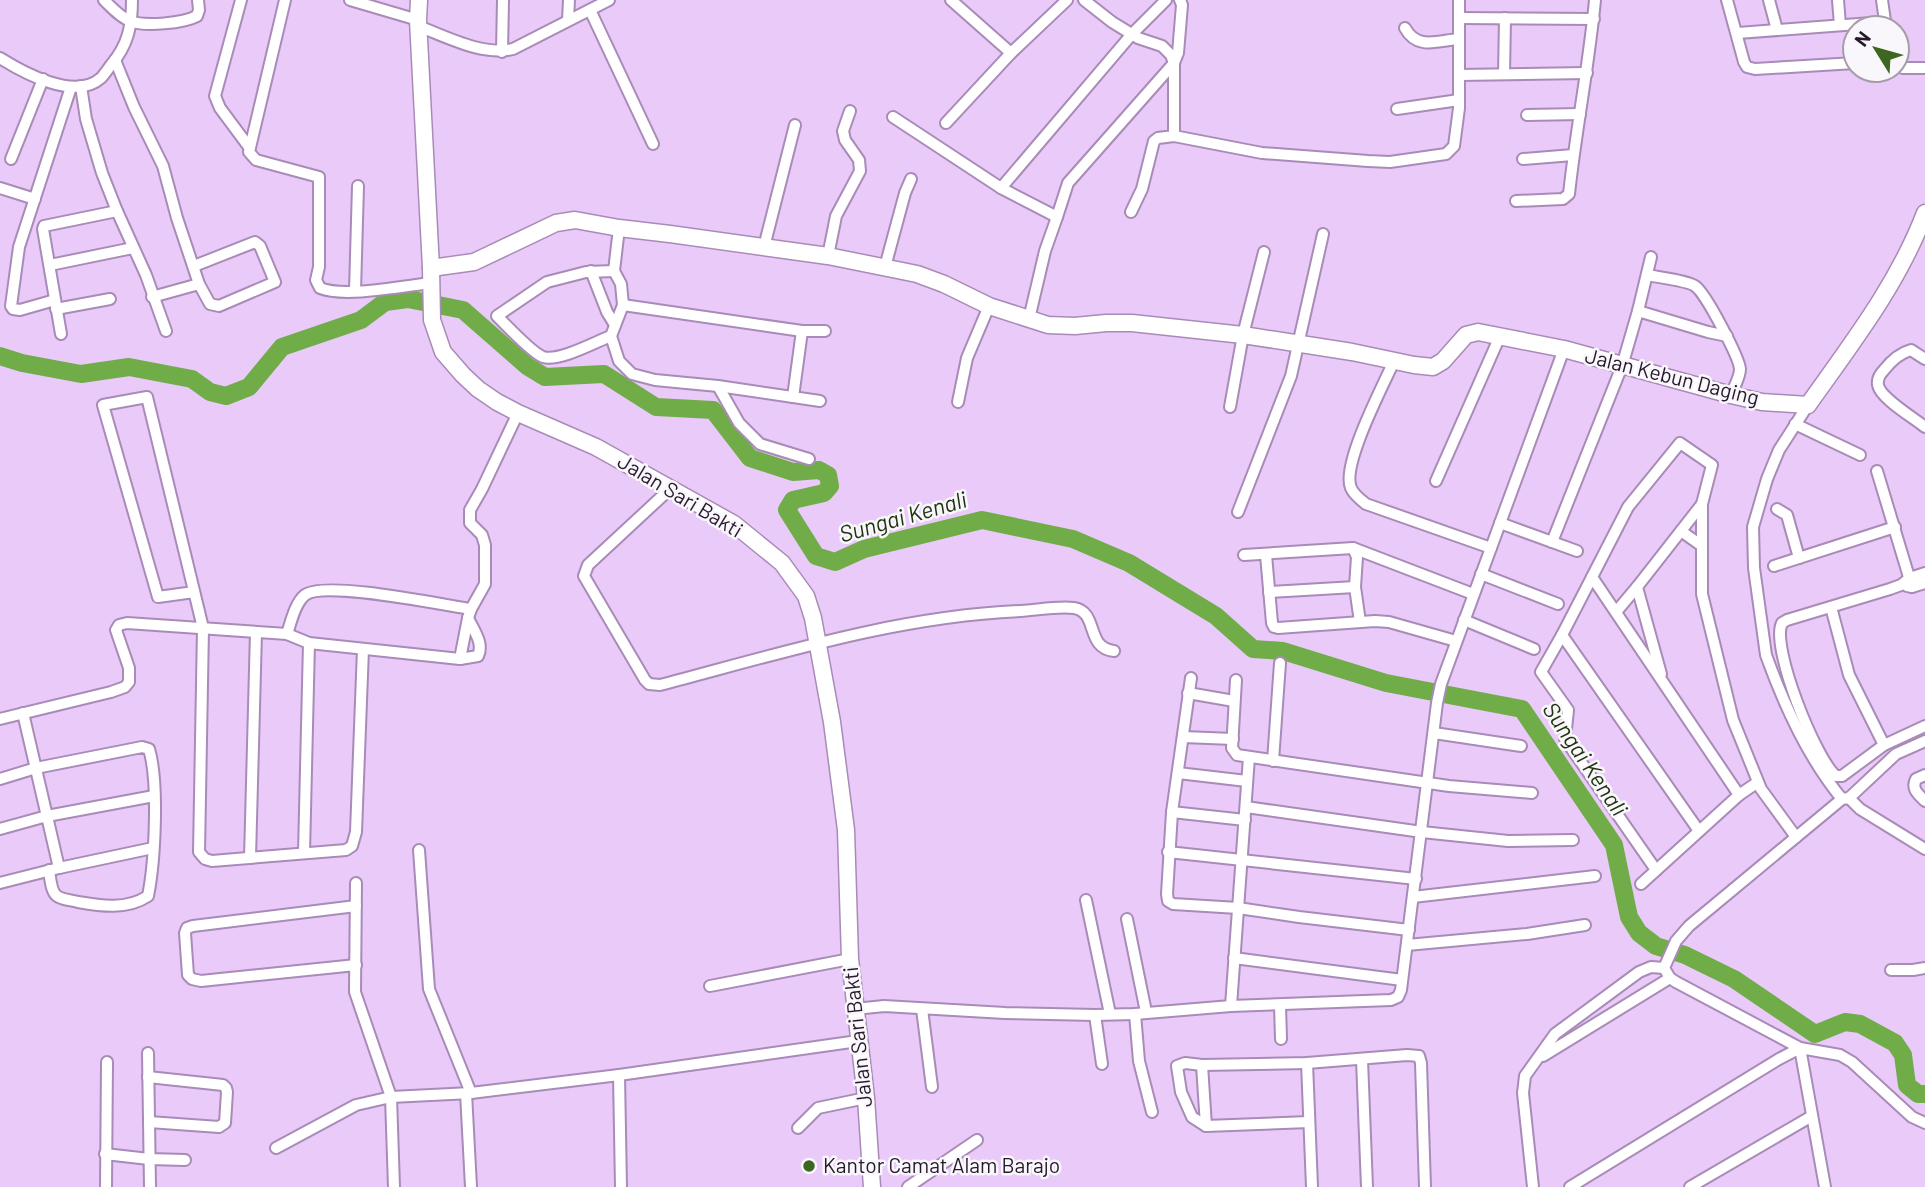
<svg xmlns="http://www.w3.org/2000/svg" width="1925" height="1187" font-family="Barlow,sans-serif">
  <rect width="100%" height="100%" fill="#e9caf9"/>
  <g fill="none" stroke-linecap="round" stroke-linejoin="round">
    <path stroke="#70ac48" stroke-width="18" d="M0 356 22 363 81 374 129 367 192 379 210 392 226 396 249 387 282 347 361 320 385 302 408 299 463 310 527 366 545 377 604 374 656 407 713 410 750 458 793 472 819 470 828 475 830 486 824 493 793 500 787 510 816 556 835 562 864 549 982 520 1073 539 1129 563 1216 616 1253 649 1283 651 1386 683 1522 709 1614 845 1629 917 1639 933 1656 946 1685 955 1734 979 1815 1034 1845 1022 1860 1024 1895 1043 1903 1055 1907 1085 1918 1094H1925"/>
    <defs>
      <g id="street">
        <path d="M104 0C112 8 120 17 130 21 145 27 184 23 197 16L199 10 198 0"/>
        <path d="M241 0 215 96 220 108 249 147"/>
        <path d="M285 0 249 152 256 160 319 177V267L316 280 320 288C344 298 404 286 431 283"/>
        <path d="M350 0 418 20"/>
        <path d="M951 0 1011 53"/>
        <path d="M1084 0 1112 22 1138 38 1162 46 1171 55 1174 63V136L1158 138 1154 141 1142 189 1131 212"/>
        <path d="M1727 0 1744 62 1747 67 1755 69 1855 63"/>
        <path d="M1769 0 1777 30"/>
        <path d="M1838 0 1840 25"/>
        <path d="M1882 0 1886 28"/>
        <path d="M590 10 653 144"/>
        <path d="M1459 18 1594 19"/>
        <path d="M568 20 569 0"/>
        <path d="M418 26C447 37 482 56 513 49L609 0"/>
        <path d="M1405 28C1417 50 1437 41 1458 39"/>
        <path d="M1738 33 1885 22"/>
        <path d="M502 52 503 0"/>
        <path d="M0 58C24 73 75 101 101 78 104 75 108 69 111 65 128 45 132 26 132 0"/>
        <path d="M115 60 134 107 163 166 177 218 199 284 210 304 219 306 275 282 260 246 255 242 194 266"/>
        <path d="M1897 65 1903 68H1925"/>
        <path d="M1504 74 1505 18"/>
        <path d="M1459 75 1587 73"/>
        <path d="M81 86 86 119 102 173 117 211 146 275 166 331"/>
        <path d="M1397 109 1459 100"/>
        <path d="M1527 115 1580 114"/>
        <path d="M893 117 1001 188 1057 217 1045 251 1029 319"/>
        <path d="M946 123 1011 53 1067 0"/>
        <path d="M1174 136 1262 153 1368 161 1390 162 1446 154 1454 146 1459 108V0"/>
        <path d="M11 159 43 79"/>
        <path d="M1523 159 1573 155"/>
        <path d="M0 188 35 199"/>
        <path d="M1001 188 1132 34 1166 0"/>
        <path d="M1516 201 1563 199 1569 194C1576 129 1589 65 1595 0"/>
        <path d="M1057 217 1068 183 1174 63 1178 53 1182 5 1180 0"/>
        <path d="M619 228 614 271 621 284 623 305 611 336 619 361 632 374 655 380 718 386 820 401"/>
        <path d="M764 247 795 125"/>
        <path d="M828 256 836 216 860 171 859 160 845 140 843 131 850 111"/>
        <path d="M50 265 133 248"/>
        <path d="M885 267 905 193 911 179"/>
        <path d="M591 271 607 312 615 325"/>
        <path d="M1647 275C1657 277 1689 281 1695 286 1705 292 1739 357 1740 369 1740 377 1734 387 1731 395"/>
        <path d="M355 291 358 186"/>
        <path d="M152 297 199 284"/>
        <path d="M55 300 20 310 13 309 11 306 19 247 71 87"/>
        <path d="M623 305 802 331H825"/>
        <path d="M56 309 110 299"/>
        <path d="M1638 311 1651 257"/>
        <path d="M61 334 43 229 44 226 117 211"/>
        <path d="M611 336C595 342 559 362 543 357 532 353 507 326 497 316L547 282 586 272 614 271"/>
        <path d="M1925 359 1911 350C1900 353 1891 361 1884 370 1880 374 1877 379 1878 385 1880 398 1914 418 1925 427"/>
        <path d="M1394 361C1383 386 1341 465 1351 488 1354 495 1361 500 1366 504L1491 548"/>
        <path d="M718 386 739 423 760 444 809 459"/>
        <path d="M793 397 802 331"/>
        <path d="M958 402 967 358 989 306"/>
        <path d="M1808 405 1779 450 1767 479 1753 527 1754 568 1766 655C1784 705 1808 758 1842 799"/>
        <path d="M1230 407 1243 335 1264 252"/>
        <path d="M1795 424 1860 455"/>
        <path d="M1877 471 1912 587"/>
        <path d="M1436 481 1500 336"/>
        <path d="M671 488 588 565 584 576 645 680 649 684 660 685C778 654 898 616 1021 611 1038 610 1057 606 1074 608 1099 612 1085 648 1114 651"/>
        <path d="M1777 509 1787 515 1799 558"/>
        <path d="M1238 512 1291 376 1323 234"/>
        <path d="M1500 523 1577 551"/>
        <path d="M1681 531 1702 546"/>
        <path d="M1552 542 1622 366 1638 311 1708 332 1727 336"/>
        <path d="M1353 548 1357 557 1355 587 1360 622"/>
        <path d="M1244 555 1353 548 1473 594"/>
        <path d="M1266 555 1272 623 1274 627 1278 628 1375 621 1389 622 1456 641"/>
        <path d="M1774 566 1895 527"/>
        <path d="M1925 573 1910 578 1901 585 1890 589 1787 620 1782 623C1770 646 1816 760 1836 776H1842L1884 745 1925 726"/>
        <path d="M1481 574 1558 604"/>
        <path d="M1592 577 1562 635 1699 831"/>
        <path d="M1907 586 1912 587 1925 583"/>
        <path d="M194 592 158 597 103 405 147 397 203 628 199 852 205 859 212 861 346 850 352 846 356 832 363 649"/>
        <path d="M1269 592 1355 587"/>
        <path d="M1831 607 1849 675 1884 745"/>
        <path d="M1616 612 1637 587"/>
        <path d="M1464 620 1534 649"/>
        <path d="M287 634C291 622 295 603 305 595 324 580 443 605 471 609"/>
        <path d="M1562 635 1541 672 1568 710 1565 739 1656 870"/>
        <path d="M460 659 468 618"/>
        <path d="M1661 674 1637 587 1702 504"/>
        <path d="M1191 678 1172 812 1167 894 1168 901 1173 904 1238 908 1299 917 1409 930"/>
        <path d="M1236 680 1232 748 1237 755 1449 786 1532 793"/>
        <path d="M1188 693 1234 701"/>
        <path d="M23 713 59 868"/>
        <path d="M0 719 111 692 125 687 129 682V668L116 630 119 625 127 623 287 634 309 643 460 659 478 656C484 643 474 631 468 618L471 609 485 584V545L482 535 470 523V510L482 489 518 413"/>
        <path d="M1434 733 1521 746"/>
        <path d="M1183 737 1233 739"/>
        <path d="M1273 761 1280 663"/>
        <path d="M1178 773 1247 781"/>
        <path d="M1925 775 1916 779C1911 789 1918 794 1925 801"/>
        <path d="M0 779 36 768 132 749 142 747 149 749C159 782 155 861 148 896 127 910 101 906 78 902 72 900 62 900 57 896 51 892 50 877 49 870"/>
        <path d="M1758 782 1739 795 1592 577 1628 507 1680 443 1712 465 1702 504V594L1733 720 1761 789 1796 837"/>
        <path d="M1849 798 1860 809 1925 849"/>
        <path d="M1246 807 1422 832 1508 841 1573 840"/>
        <path d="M1172 812 1245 820"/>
        <path d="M0 829 47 816 154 796"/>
        <path d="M419 850 429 989 471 1093"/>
        <path d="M1168 852 1416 879"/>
        <path d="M304 853 309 643"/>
        <path d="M250 858 256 632"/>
        <path d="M0 883 59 868 153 848"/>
        <path d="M356 883 355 992 391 1097 471 1093 619 1075 858 1041"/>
        <path d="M1641 884 1739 795"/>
        <path d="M1413 897 1595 876"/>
        <path d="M1086 900 1110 1014"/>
        <path d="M1127 919 1146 1012"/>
        <path d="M1407 945 1527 934 1585 925"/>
        <path d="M1234 958 1402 980"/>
        <path d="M356 965 201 981 192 979 188 975 185 933 187 928 193 926 356 906"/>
        <path d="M1891 970H1913L1925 968"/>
        <path d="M710 986 850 959"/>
        <path d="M1280 1005 1281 1039"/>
        <path d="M1231 1006 1249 757"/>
        <path d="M855 1009 884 1006 1005 1013 1095 1015 1135 1014 1231 1006 1391 1000 1398 997 1401 990 1437 703 1441 684 1564 349"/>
        <path d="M922 1009 932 1087"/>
        <path d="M1135 1014 1139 1061 1152 1112"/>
        <path d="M1095 1015 1102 1064"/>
        <path d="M148 1053 150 1187"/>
        <path d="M1543 1056 1670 978"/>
        <path d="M1362 1060 1367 1187"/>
        <path d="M1307 1063 1312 1187"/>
        <path d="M1202 1065 1206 1126 1309 1122"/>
        <path d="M619 1075 621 1187"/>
        <path d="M148 1077 223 1085 226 1088 227 1092 225 1123 219 1127 149 1122"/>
        <path d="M466 1093 471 1187"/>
        <path d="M1206 1126 1192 1117 1181 1092 1177 1066 1185 1063 1202 1065 1307 1063 1407 1055 1419 1056 1421 1063 1425 1187"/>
        <path d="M798 1128 818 1108 866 1098"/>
        <path d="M276 1148 356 1105 391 1097 394 1187"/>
        <path d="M105 1154 149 1159 185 1160"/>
        <path d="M106 1187 107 1062"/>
        <path d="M908 1187 977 1140"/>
        <path d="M1533 1187 1523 1093 1525 1076 1555 1034 1639 972 1651 967 1664 968"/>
        <path d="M1570 1187 1779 1059 1800 1048 1840 1055 1852 1062 1912 1117 1925 1123"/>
        <path d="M1690 1187 1812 1116"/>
        <path d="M1825 1187 1800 1048 1676 982 1670 978 1664 968 1676 941 1689 926 1842 799 1849 798 1896 754 1925 741"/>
      </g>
      <g id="secondary">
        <path d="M419 0 418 20 431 268 432 320 443 352 463 375 478 389 497 402 518 413 596 447 734 524 782 563 806 596 813 618 832 722 846 830 850 959 866 1098 872 1187"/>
        <path d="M431 268 474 262 556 223 575 220 619 228 670 234 828 256 917 274 944 284 989 306 1048 325 1075 326 1106 323H1132L1243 335 1352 352 1414 365 1433 367 1443 361 1466 335 1478 332 1564 349 1731 395 1762 402 1808 405C1852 343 1898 284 1925 213"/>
      </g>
    </defs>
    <use href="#street" stroke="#a88bb7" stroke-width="14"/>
    <use href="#secondary" stroke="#a88bb7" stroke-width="19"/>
    <use href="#street" stroke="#fff" stroke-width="10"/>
    <use href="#secondary" stroke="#fff" stroke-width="16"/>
  </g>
  <circle fill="#3d6621" stroke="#faf7fc" stroke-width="2.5" cx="809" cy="1166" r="7"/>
  <g text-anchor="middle" stroke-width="5" stroke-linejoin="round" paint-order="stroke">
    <g font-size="21" fill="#25192a" stroke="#faf7fc">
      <text transform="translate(1672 377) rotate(14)" y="7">Jalan Kebun Daging</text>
      <text transform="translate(680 496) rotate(31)" y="7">Jalan Sari Bakti</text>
      <text transform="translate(858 1037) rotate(-96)" y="7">Jalan Sari Bakti</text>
    </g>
    <g font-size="21" fill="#25192a" stroke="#faf7fc" text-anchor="start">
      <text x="823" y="1173">Kantor Camat Alam Barajo</text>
    </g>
    <g font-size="23" font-style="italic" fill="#1c340b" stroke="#faf7fc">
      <text transform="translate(903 517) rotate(-16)" y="8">Sungai Kenali</text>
      <text transform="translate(1585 759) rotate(56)" y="8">Sungai Kenali</text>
    </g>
  </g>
  <g transform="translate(1876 49) rotate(307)"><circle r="33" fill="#faf7fc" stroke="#a59ea8" stroke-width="2"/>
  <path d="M0-5L12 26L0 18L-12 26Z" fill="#3d6621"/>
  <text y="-10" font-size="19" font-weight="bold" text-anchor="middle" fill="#25192a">N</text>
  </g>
</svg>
